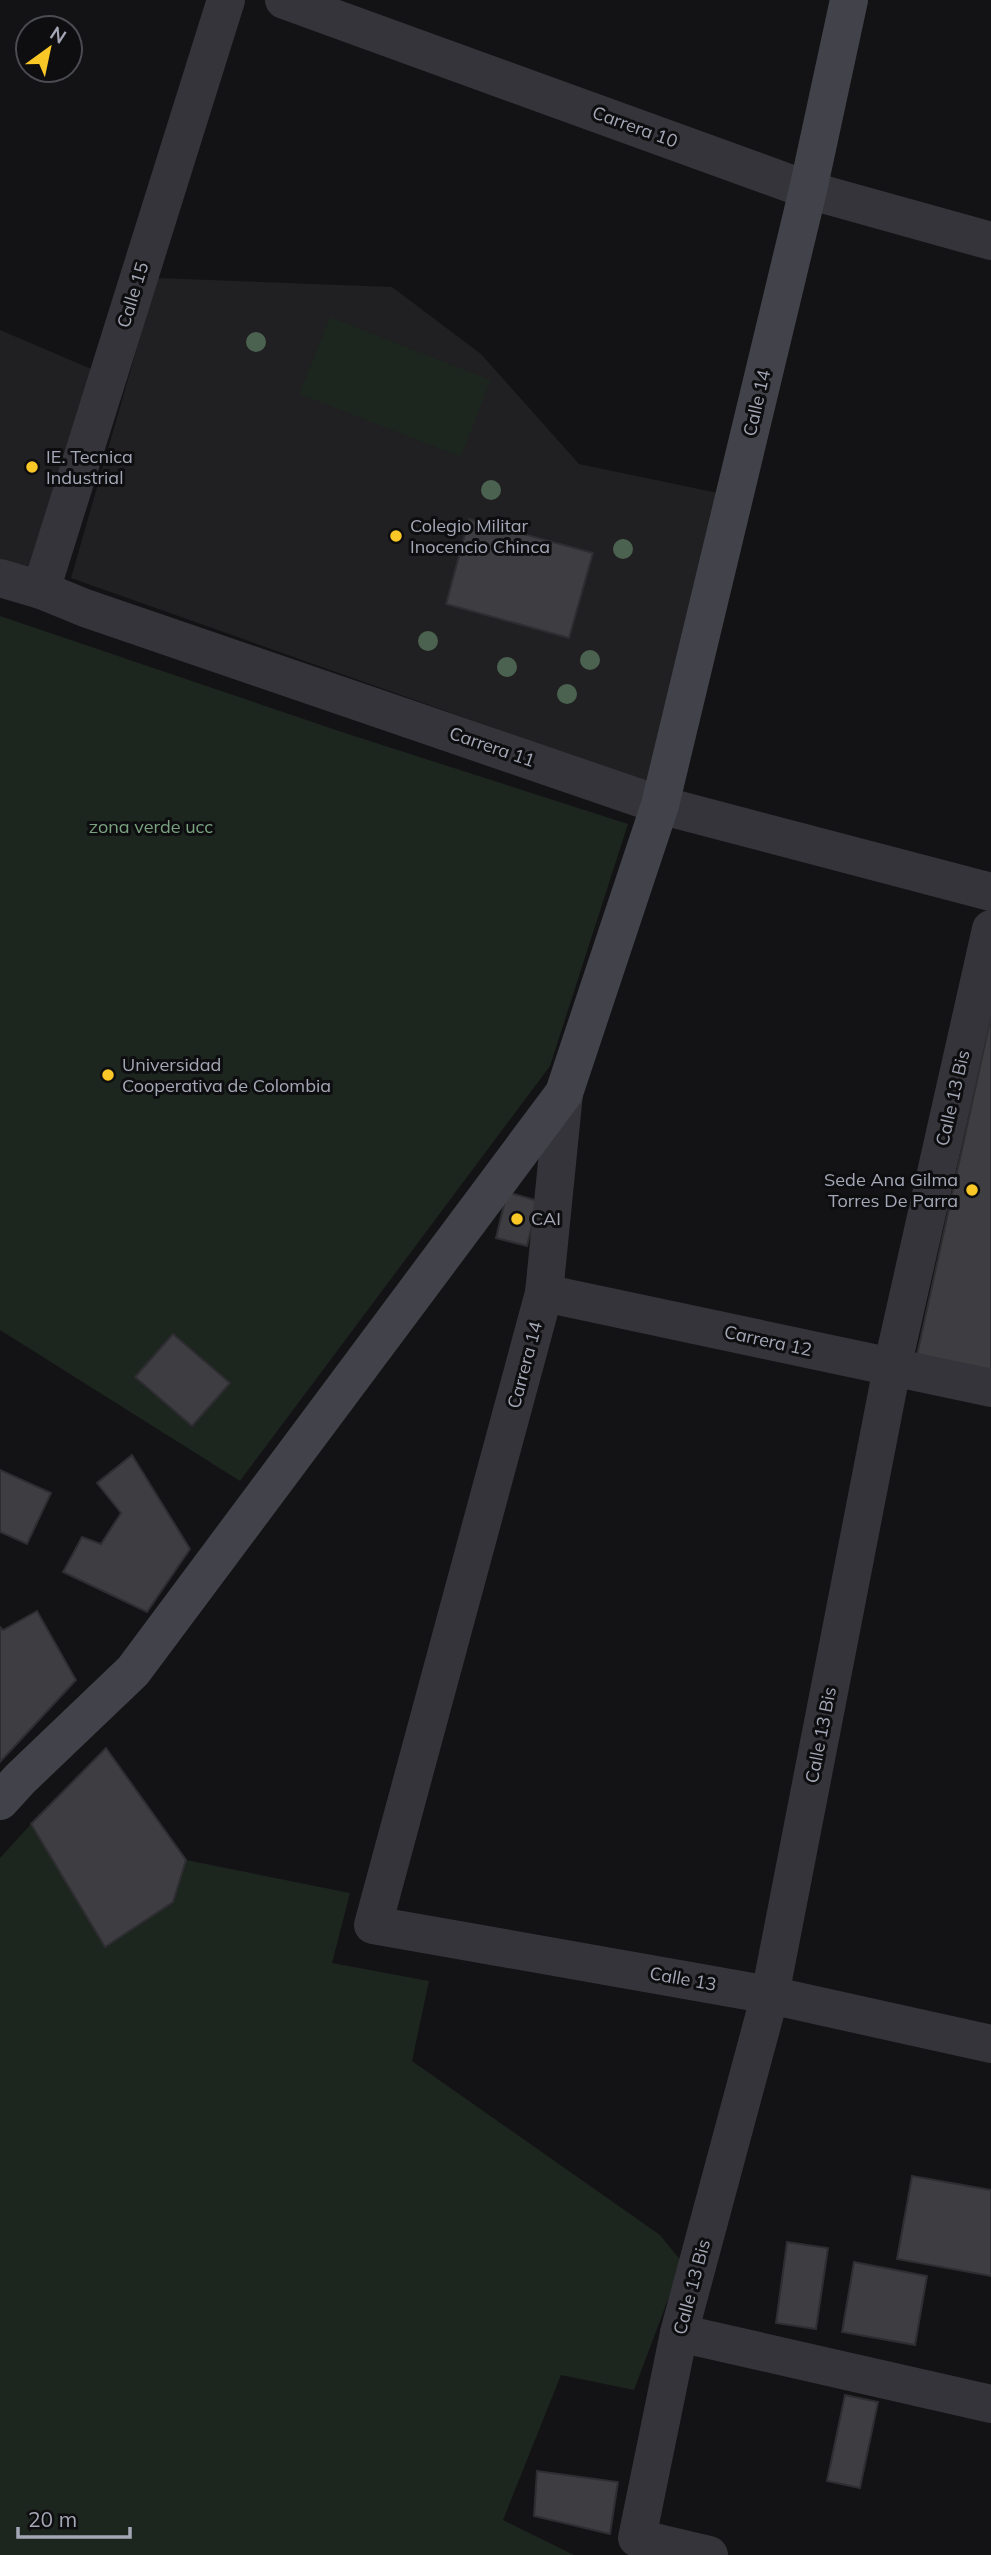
<svg xmlns="http://www.w3.org/2000/svg" width="991" height="2555" font-family="Mulish,sans-serif">
  <rect width="100%" height="100%" fill="#131315"/>
  <g fill="#201f22">
    <path d="M157 278 392 287 481 354 579 464 718 493 649 783 71 578Z"/>
    <path d="M0 330 96 371 31 571 0 562Z"/>
  </g>
  <g fill="#1d251f">
    <path d="M330 317 491 380 461 457 299 394Z"/>
    <path d="M0 616 348 734 628 824 550 1066 240 1481 0 1330Z"/>
    <path d="M31 1824 105 1947 173 1902 186 1860 350 1893 332 1963 429 1981 412 2061 660 2235 682 2262 634 2390 561 2375 503 2520 574 2555H0V1858Z"/>
  </g>
  <g fill="#3d3d42" stroke="#2e2d31" stroke-width="2">
    <path d="M469 519 593 553 569 638 446 604Z"/>
    <path d="M991 1016V1379L915 1364Z"/>
    <path d="M507 1192 538 1201 527 1246 496 1238Z"/>
    <path d="M173 1334 230 1383 192 1426 135 1377Z"/>
    <path d="M132 1455 190 1549 147 1612 63 1572 82 1537 101 1544 121 1513 97 1483Z"/>
    <path d="M0 1470 51 1493 27 1544 0 1532Z"/>
    <path d="M37 1611 76 1680 0 1762V1627L3 1630Z"/>
    <path d="M106 1748 186 1860 173 1902 105 1947 31 1824Z"/>
    <path d="M912 2176 991 2190V2276L897 2259Z"/>
    <path d="M787 2242 828 2248 816 2329 776 2323Z"/>
    <path d="M854 2262 927 2276 915 2345 842 2332Z"/>
    <path d="M845 2395 878 2402 860 2488 827 2481Z"/>
    <path d="M537 2471 618 2482 610 2534 534 2516Z"/>
  </g>
  <g fill="none" stroke-linecap="round" stroke-linejoin="round">
    <g stroke="#34343a" stroke-width="38">
      <path d="M284 0 808 190 991 241"/>
      <path d="M0 578 41 590 85 608 660 805 991 892"/>
      <path d="M41 590 226 0"/>
      <path d="M564 1093 544 1293 373 1925 770 1995 991 2044"/>
      <path d="M544 1293 991 1388"/>
      <path d="M679 2333 991 2404"/>
      <path d="M709 2555 637 2538 679 2333 770 1995 892 1368 991 929"/>
    </g>
    <path stroke="#42434a" stroke-width="38" d="M0 1801 20 1779 133 1671 564 1093 660 805 808 190 849 0"/>
  </g>
  <g fill="#4c6250">
    <circle cx="256" cy="342" r="10"/>
    <circle cx="491" cy="490" r="10"/>
    <circle cx="623" cy="549" r="10"/>
    <circle cx="428" cy="641" r="10"/>
    <circle cx="590" cy="660" r="10"/>
    <circle cx="507" cy="667" r="10"/>
    <circle cx="567" cy="694" r="10"/>
  </g>
  <g fill="#fac826" stroke="#0e0e10" stroke-width="2.5">
    <circle cx="32" cy="467" r="7"/>
    <circle cx="396" cy="536" r="7"/>
    <circle cx="108" cy="1075" r="7"/>
    <circle cx="972" cy="1190" r="7"/>
    <circle cx="517" cy="1219" r="7"/>
  </g>
  <g text-anchor="middle" stroke-width="6" stroke-linejoin="round" paint-order="stroke">
    <g font-size="18" fill="#a4a8b6" stroke="#0e0e10">
      <text transform="translate(635 127) rotate(20)" y="6">Carrera 10</text>
      <text transform="translate(133 295) rotate(-73)" y="6">Calle 15</text>
      <text transform="translate(757 403) rotate(-77)" y="6">Calle 14</text>
      <text transform="translate(492 747) rotate(19)" y="6">Carrera 11</text>
      <text transform="translate(953 1098) rotate(-77)" y="6">Calle 13 Bis</text>
      <text transform="translate(768 1341) rotate(12)" y="6">Carrera 12</text>
      <text transform="translate(525 1365) rotate(-75)" y="6">Carrera 14</text>
      <text transform="translate(821 1735) rotate(-79)" y="6">Calle 13 Bis</text>
      <text transform="translate(683 1979) rotate(10)" y="6">Calle 13</text>
      <text transform="translate(692 2287) rotate(-75)" y="6">Calle 13 Bis</text>
    </g>
    <g font-size="18" fill="#a4a8b6" stroke="#0e0e10" text-anchor="start">
      <text x="46" y="463">IE. Tecnica<tspan x="46" dy="21">Industrial</tspan></text>
      <text x="410" y="532">Colegio Militar<tspan x="410" dy="21">Inocencio Chinca</tspan></text>
      <text x="122" y="1071">Universidad<tspan x="122" dy="21">Cooperativa de Colombia</tspan></text>
      <text x="958" y="1186" text-anchor="end">Sede Ana Gilma<tspan x="958" dy="21">Torres De Parra</tspan></text>
      <text x="531" y="1225">CAI</text>
    </g>
    <g font-size="18" fill="#7aa280" stroke="#0e0e10">
      <text x="151" y="833">zona verde ucc</text>
    </g>
  </g>
  <g transform="translate(49 49) rotate(33)"><circle r="33" fill="#0e0e10" stroke="#4a4c52" stroke-width="2"/>
  <path d="M0-5L12 26L0 18L-12 26Z" fill="#fac826"/>
  <text y="-10" font-size="19" font-weight="bold" text-anchor="middle" fill="#a4a8b6">N</text>
  </g>
  <path d="M18 2527v10h112v-10" fill="none" stroke="#a4a8b6" stroke-width="3.5"/>
  <text x="28" y="2527" font-size="21" fill="#a4a8b6" stroke="#0e0e10" stroke-width="5" paint-order="stroke">20 m</text>
</svg>
